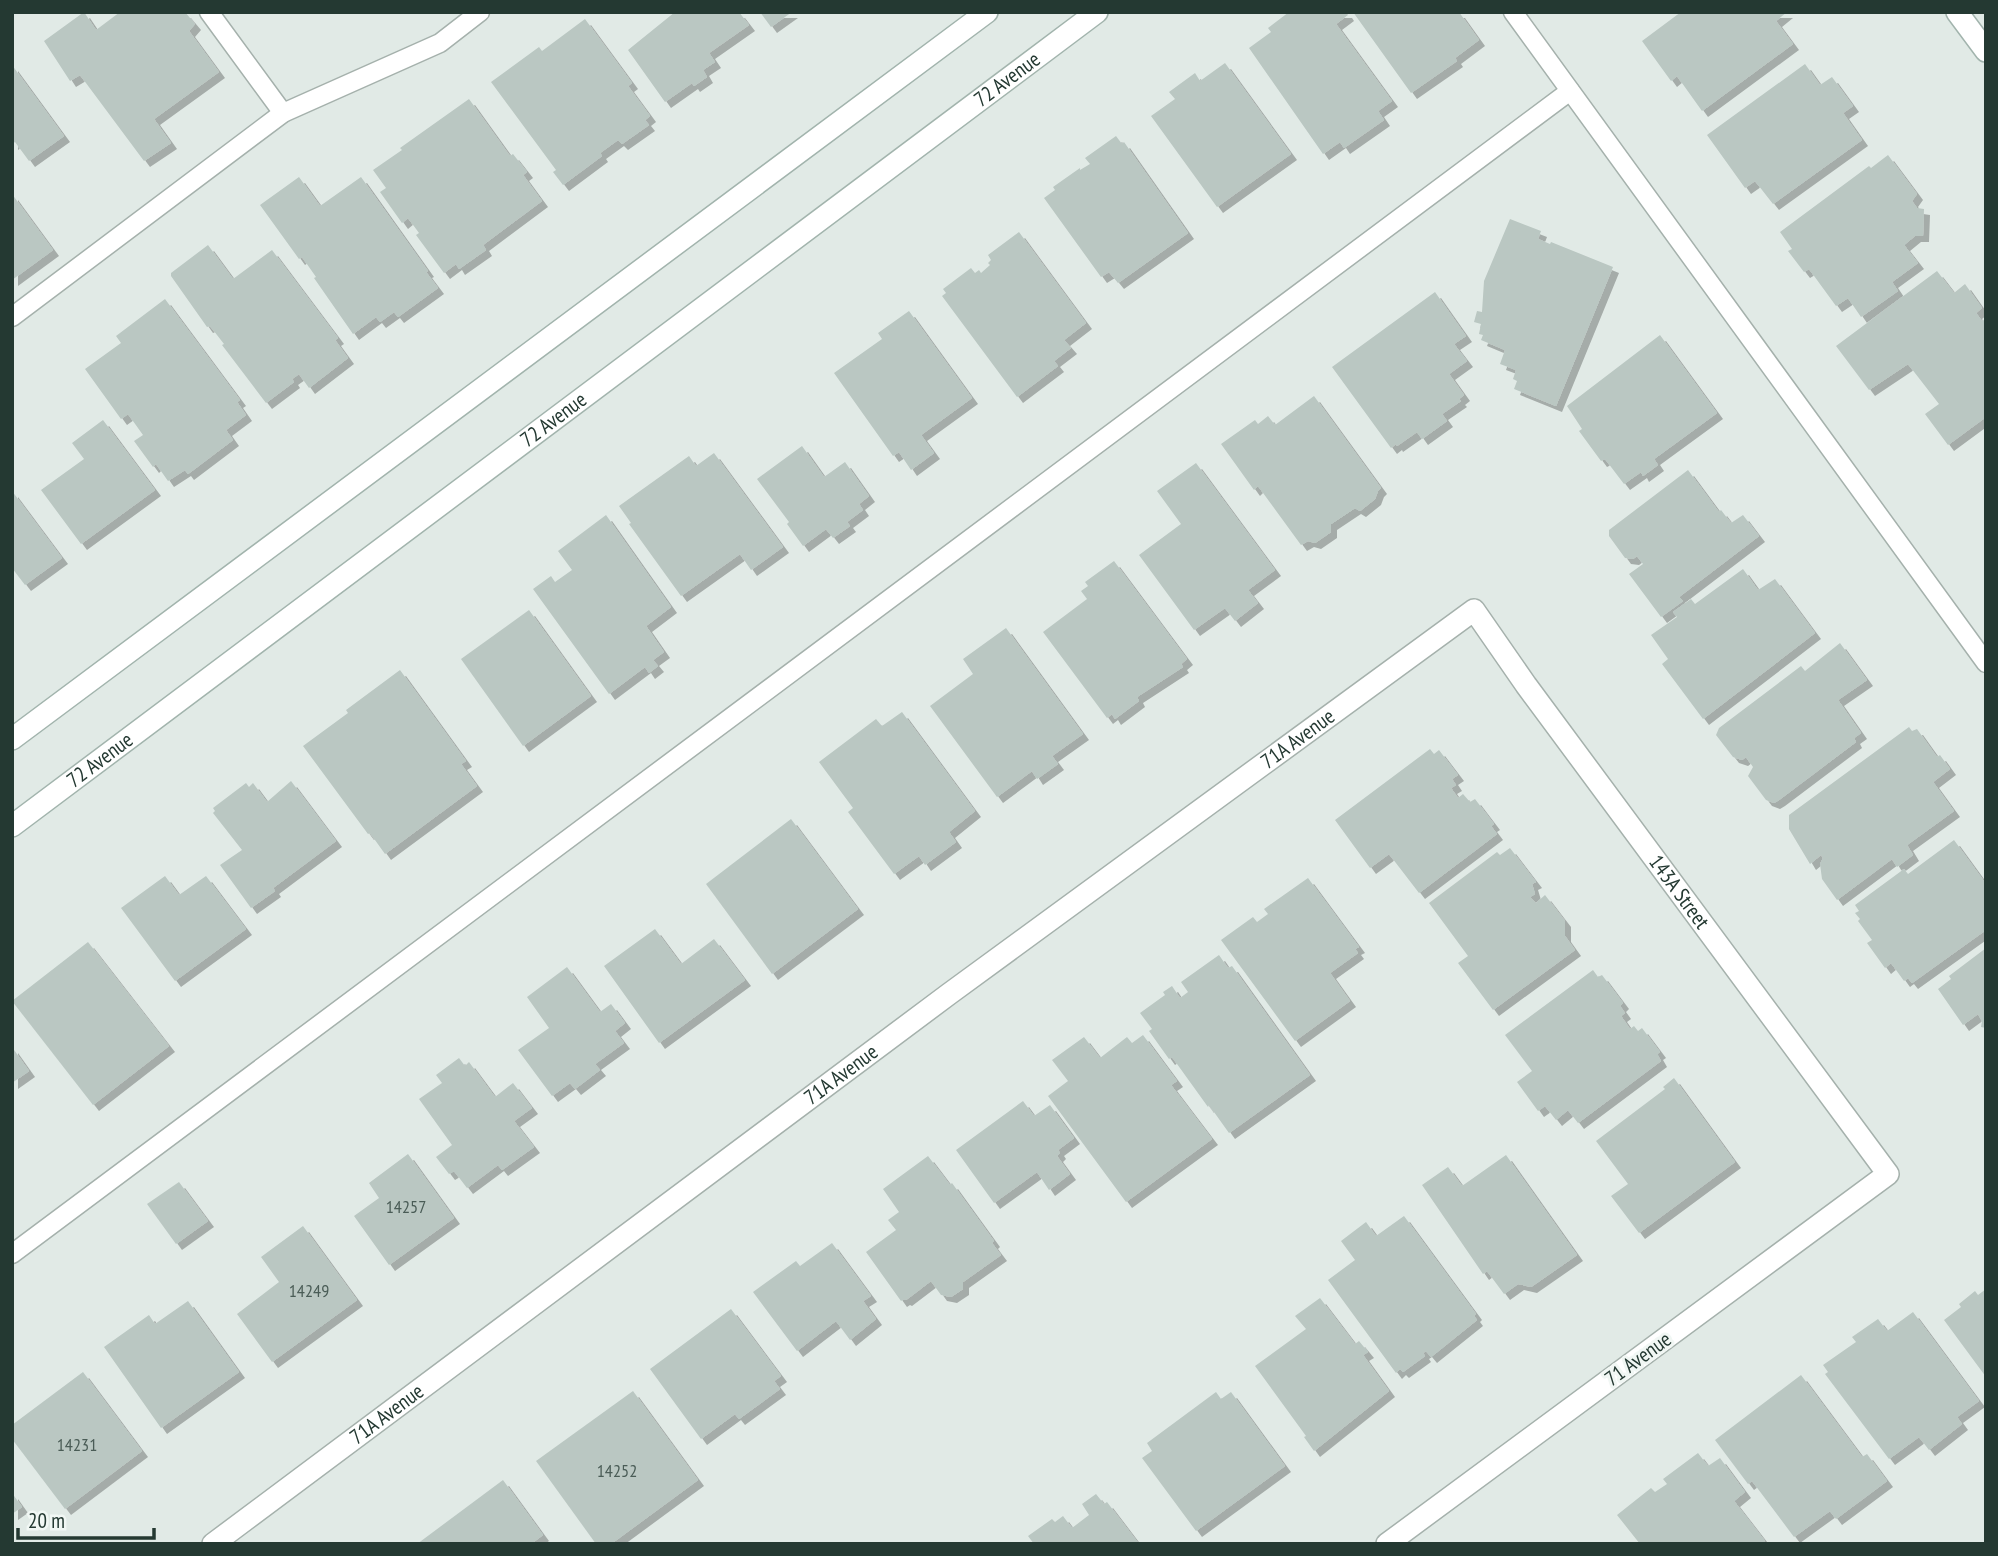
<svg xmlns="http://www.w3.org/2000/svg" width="1998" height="1556" font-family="'PT Sans Narrow',sans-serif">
  <defs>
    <filter id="shadow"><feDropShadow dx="6" dy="6" stdDeviation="0" flood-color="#0004"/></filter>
  </defs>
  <rect width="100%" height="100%" fill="#e1eae6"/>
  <g fill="#bac7c2" filter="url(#shadow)">
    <path d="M84 12 96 30 120 12H185L195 24 189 31 219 72 154 119 171 143 144 161 80 75 70 81 44 41Z"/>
    <path d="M675 12H739L749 25 709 53 715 62 703 70 707 77 694 86 692 83 665 102 628 50Z"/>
    <path d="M760 12H792L771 27Z"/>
    <path d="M1289 12H1346L1348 15 1336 24 1392 101 1378 111 1384 120 1344 148 1340 142 1323 154 1249 48 1271 32 1268 28Z"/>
    <path d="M1353 12H1459L1479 40 1455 58 1457 61 1411 93Z"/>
    <path d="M1681 12H1787L1776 21 1793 44 1702 111 1677 76 1671 81 1642 41Z"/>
    <path d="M585 19 632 83 628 86 650 116 645 120 649 125 622 144 618 140 600 153 602 156 563 185 553 172 556 170 491 82 539 47 542 51Z"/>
    <path d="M1225 63 1291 154 1217 207 1151 116 1175 99 1169 92 1195 73 1200 81Z"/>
    <path d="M1805 64 1820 85 1832 77 1853 106 1843 113 1862 140 1773 204 1755 181 1745 188 1707 135Z"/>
    <path d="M12 65 64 136 29 161 15 142 12 144Z"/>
    <path d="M469 99 510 156 513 154 527 172 523 175 542 201 483 245 486 250 459 269 456 264 444 273 416 235 419 233 408 218 402 223 380 192 386 188 373 170 402 150 400 148Z"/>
    <path d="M1116 136 1122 144 1124 142 1188 233 1118 283 1109 272 1101 277 1044 198 1055 190 1053 187 1080 168V170L1090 164 1085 158Z"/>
    <path d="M1888 155 1917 194 1912 201 1917 208 1924 209 1923 236H1915L1904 245 1918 263 1892 282 1898 291 1861 317 1848 298 1836 306 1809 269 1804 272 1788 251 1792 249 1780 232 1869 166 1871 168Z"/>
    <path d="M299 177 320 206 361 177 428 271 426 272 438 288 398 317 394 312 380 322 376 317 353 334 314 278 316 277 302 257 299 259 260 205Z"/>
    <path d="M12 194 53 250 12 280Z"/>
    <path d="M1510 219 1541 231 1538 239 1550 244 1551 242 1613 267 1556 406 1514 389 1517 381 1513 379 1516 370 1500 364 1505 350 1481 340 1483 335 1479 334 1481 324 1474 322 1477 311 1482 312 1484 281Z"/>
    <path d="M1019 232 1086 323 1064 340 1071 348 1054 361 1058 366 1017 397 942 296 946 293 943 289 971 268 975 273 979 270 981 273 990 265 988 263 991 260 988 255Z"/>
    <path d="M208 245 233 279 272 250 338 338 335 340 348 358 309 388 299 374 292 379 294 382 266 403 222 345 224 344 210 326 207 327 171 276V273Z"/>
    <path d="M1937 271 1954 293 1965 284 1982 308 1976 313 1982 321 1986 319V417L1948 445 1925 414 1939 404 1908 364 1869 390 1836 346Z"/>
    <path d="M1435 292 1466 336 1454 344 1467 361 1449 374 1464 395 1459 399 1461 401 1442 414 1447 421 1422 439 1417 432 1397 446 1396 444 1391 448 1332 367Z"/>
    <path d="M165 299 240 400 237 402 246 415 226 430 233 440 188 474 185 470 168 481 156 464 153 467 134 441 143 435 128 414 121 419 85 369 121 343 116 336Z"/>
    <path d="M909 311 972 398 921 435 934 453 911 470 899 452 893 456 834 373 882 339 878 333Z"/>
    <path d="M1660 335 1717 413 1654 459 1658 465 1643 476 1641 472 1624 484 1605 459 1601 461 1579 431 1582 429 1567 406Z"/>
    <path d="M1314 396 1381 488 1378 491 1375 499 1360 511 1355 508 1331 524V532L1315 543 1308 541 1301 545 1258 486 1254 490 1221 444 1255 420 1258 424 1268 416 1275 425Z"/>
    <path d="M103 420 155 490 81 544 41 490 84 459 72 443Z"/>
    <path d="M802 446 824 477 845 462 869 496 859 504 863 510 847 522 850 526 833 538 826 529 803 546 787 524 789 522 757 479Z"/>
    <path d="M714 453 783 547 751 570 740 554 681 596 629 524 631 523 619 506 689 456 696 466Z"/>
    <path d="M1196 463 1275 570 1248 590 1258 603 1235 621 1225 608 1194 630 1139 555 1181 524 1157 491Z"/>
    <path d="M1688 470 1719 512 1721 510 1731 523 1743 515 1759 536 1679 597 1683 601 1661 617 1629 574 1643 564 1637 556 1633 559 1625 558 1609 536V530Z"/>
    <path d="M12 491 62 558 25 585 12 568Z"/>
    <path d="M606 515 671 607 646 626 664 652 653 660 658 666 649 673 645 667 609 694 533 589 551 576 555 582 572 570 558 551Z"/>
    <path d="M1114 561 1187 659 1181 664 1183 667 1137 697 1139 701 1115 719 1112 714 1107 718 1043 632 1087 599 1081 591 1088 586 1085 582Z"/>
    <path d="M1743 569 1758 590 1775 579 1815 633 1703 719 1662 664 1668 659 1651 635 1677 617 1673 612 1691 599 1695 604Z"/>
    <path d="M529 610 591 696 523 746 461 659Z"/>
    <path d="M1006 628 1083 734 1052 756 1058 764 1037 779 1032 771 997 797 930 706 973 674 963 659Z"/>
    <path d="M1840 643 1867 680 1838 700 1861 733 1854 738 1856 742 1779 800 1774 803 1766 800 1748 776 1753 767 1746 757 1742 760 1733 757 1716 735 1719 728 1801 666 1805 671Z"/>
    <path d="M400 670 466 761 461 764 477 786 385 854 370 833 368 834 303 746 348 713 346 710Z"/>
    <path d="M902 712 975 811 949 832 956 842 925 865 919 856 894 874 848 812 853 808 819 762 876 719 882 726Z"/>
    <path d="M1909 727 1912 731 1917 729 1937 757 1940 755 1950 769 1933 782 1954 811 1907 845 1913 855 1897 867 1892 859 1837 900 1822 879 1820 864 1823 858 1821 855 1810 864 1789 829V815Z"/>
    <path d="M1430 749 1434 754 1439 750 1458 775 1452 779 1456 785 1451 788 1458 798 1463 794 1470 802 1475 799 1494 824 1491 826 1497 834 1419 893 1389 854 1370 868 1335 820Z"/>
    <path d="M291 781 336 841 273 888 275 891 251 908 220 865 242 850 213 813 215 811 213 808 246 783 249 787 253 783 267 802Z"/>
    <path d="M791 819 858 909 772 974 706 884Z"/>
    <path d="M1954 840 1986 884V930L1912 983 1908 978 1904 981 1891 963 1885 968 1867 943 1872 940 1858 921 1860 919 1855 913 1859 911 1855 905 1904 869 1908 874Z"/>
    <path d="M1510 848 1536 882 1532 884 1535 894 1530 897 1536 903 1545 895 1565 921V936L1575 950 1493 1010 1458 963 1468 956 1429 903 1497 852 1500 855Z"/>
    <path d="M165 876 179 895 206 876 246 929 175 981 121 908Z"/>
    <path d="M1308 878 1359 947 1355 949 1358 953 1330 973 1350 1001 1295 1041 1221 940 1253 917 1257 922 1268 914 1264 909Z"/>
    <path d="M655 929 681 964 714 939 745 980 659 1043 604 966Z"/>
    <path d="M88 942 169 1046 93 1105 12 1001Z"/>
    <path d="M1986 948V1028L1981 1027 1982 1021 1978 1014 1963 1025 1938 989 1951 979 1949 976Z"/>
    <path d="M1219 955 1228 968 1232 966 1310 1075 1229 1133 1209 1105 1208 1107 1172 1057 1169 1059 1149 1031 1152 1029 1140 1013 1165 995 1163 992 1172 986 1180 998 1188 992 1181 982Z"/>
    <path d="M567 967 600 1012 611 1004 625 1023 615 1031 624 1043 595 1064 600 1070 575 1089 570 1083 552 1096 518 1050 549 1028 527 997Z"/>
    <path d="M1593 970 1598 977 1602 975 1623 1003 1620 1006 1625 1013 1621 1016 1630 1029 1634 1026 1638 1031 1642 1028 1660 1052 1657 1054 1661 1061 1578 1123 1568 1110 1556 1120 1545 1106 1538 1111 1517 1082 1532 1071 1505 1035Z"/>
    <path d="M1143 1035 1177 1081 1171 1085 1212 1139 1126 1202 1048 1096 1068 1081 1052 1060 1084 1037 1100 1058 1127 1037 1132 1043Z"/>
    <path d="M12 1047 29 1071 12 1083Z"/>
    <path d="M459 1058 465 1066 469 1062 495 1097 513 1083 532 1108 514 1121 534 1147 502 1170 498 1165 467 1188 454 1171 449 1174 436 1157 452 1145 419 1099 442 1083 436 1075Z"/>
    <path d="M1674 1078 1735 1162 1639 1233 1611 1196 1628 1184 1596 1141 1665 1089 1663 1087Z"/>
    <path d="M1023 1101 1034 1116 1050 1105 1074 1138 1058 1150 1060 1153 1057 1156 1070 1174 1049 1190 1037 1172 994 1203 956 1150Z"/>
    <path d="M408 1154 454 1218 389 1265 354 1216 379 1198 369 1183Z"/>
    <path d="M1506 1155 1577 1255 1531 1287 1518 1284 1504 1294 1487 1271 1483 1274 1422 1185 1448 1167 1462 1186Z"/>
    <path d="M928 1156 950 1185 952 1183 994 1241 992 1243 1001 1255 963 1282V1289L951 1297 941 1295 931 1281 906 1300 904 1299 901 1301 866 1252 896 1230 888 1220 899 1212 883 1189Z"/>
    <path d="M179 1182 208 1221 176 1244 147 1204Z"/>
    <path d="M1404 1216 1476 1314 1474 1316 1477 1320 1431 1357 1426 1351 1423 1353 1425 1356 1403 1372 1400 1369 1396 1373 1328 1280 1355 1260 1341 1241 1366 1222 1376 1236Z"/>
    <path d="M303 1226 357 1300 272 1362 237 1314 279 1282 261 1257Z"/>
    <path d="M832 1243 871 1296 863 1301 876 1319 850 1340 836 1321 797 1351 753 1292 796 1261 800 1266Z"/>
    <path d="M1986 1289V1377L1944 1320 1961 1307 1959 1304 1975 1291 1978 1295Z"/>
    <path d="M1320 1298 1355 1344 1359 1341 1368 1352 1363 1355 1389 1391 1314 1451 1304 1437 1306 1436 1255 1366 1306 1329 1295 1316Z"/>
    <path d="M188 1301 239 1372 161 1428 104 1347 149 1315 155 1324Z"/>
    <path d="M731 1309 781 1376 774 1381 780 1389 739 1419 735 1414 701 1439 650 1369Z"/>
    <path d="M1913 1312 1979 1401 1957 1417 1962 1424 1929 1450 1919 1437 1889 1459 1825 1374 1828 1372 1823 1365 1856 1342 1852 1337 1878 1319 1887 1331Z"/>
    <path d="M83 1372 142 1451 65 1509 12 1439V1425Z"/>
    <path d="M1801 1375 1862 1457 1867 1454 1887 1481 1836 1519 1830 1511 1794 1537 1752 1481 1748 1484 1715 1440Z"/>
    <path d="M633 1391 698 1480 611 1544H596L536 1461Z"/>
    <path d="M1216 1392 1221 1399 1231 1392 1285 1466 1196 1531 1142 1458 1152 1451 1147 1443Z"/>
    <path d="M1698 1453 1708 1466 1720 1458 1745 1492 1734 1501 1765 1541 1763 1544H1640L1617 1515 1651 1488 1655 1492 1667 1484 1663 1479Z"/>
    <path d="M503 1480 543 1535 531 1544H417Z"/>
    <path d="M12 1493 22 1507 12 1514Z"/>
    <path d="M1096 1494 1104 1504 1107 1502 1139 1544H1034L1028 1536 1052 1519 1055 1522 1063 1516 1072 1528 1089 1515 1082 1504Z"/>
  </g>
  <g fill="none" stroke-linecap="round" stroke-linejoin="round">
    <defs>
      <g id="service">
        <path d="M209 12 283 113"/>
        <path d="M1513 12 1986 663"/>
        <path d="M12 317 283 113 440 43 480 12"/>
        <path d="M12 1254 1570 91"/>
      </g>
      <g id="minor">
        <path id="s1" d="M213 1544 949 994 1474 610 1526 685 1888 1174 1387 1544"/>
      </g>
      <g id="secondary">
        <path d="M1957 12 1986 51"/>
        <path d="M12 739 987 12"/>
        <path id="s2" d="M12 826 1097 12"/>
      </g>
    </defs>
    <use href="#service" stroke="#a5b1ac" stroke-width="21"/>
    <use href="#minor" stroke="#a5b1ac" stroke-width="24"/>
    <use href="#secondary" stroke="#a2b4ad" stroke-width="24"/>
    <use href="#service" stroke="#fff" stroke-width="18"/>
    <use href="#minor" stroke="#fff" stroke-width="21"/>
    <use href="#secondary" stroke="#fff" stroke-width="21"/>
  </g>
  <g text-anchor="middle" stroke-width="6" stroke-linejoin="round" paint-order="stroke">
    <g font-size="18" fill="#4a5c56">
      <text x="406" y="1213">14257</text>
      <text x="309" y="1297">14249</text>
      <text x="77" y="1451">14231</text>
      <text x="617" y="1477">14252</text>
    </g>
    <g font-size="21" fill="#243932" stroke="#f1f7f4">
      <text dy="7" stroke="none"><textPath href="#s2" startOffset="1244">72 Avenue</textPath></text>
      <text dy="7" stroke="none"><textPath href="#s2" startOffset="677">72 Avenue</textPath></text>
      <text dy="7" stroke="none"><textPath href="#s1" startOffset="1351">71A Avenue</textPath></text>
      <text dy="7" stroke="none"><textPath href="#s2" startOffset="110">72 Avenue</textPath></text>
      <text dy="7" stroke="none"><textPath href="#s1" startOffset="1918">143A Street</textPath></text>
      <text dy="7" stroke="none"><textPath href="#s1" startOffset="784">71A Avenue</textPath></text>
      <text transform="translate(1638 1359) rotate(-36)" y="7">71 Avenue</text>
      <text dy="7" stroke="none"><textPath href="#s1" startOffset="217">71A Avenue</textPath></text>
    </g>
  </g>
  <rect width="1998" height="1556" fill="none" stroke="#243932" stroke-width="28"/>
  <path d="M18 1528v10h136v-10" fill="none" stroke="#243932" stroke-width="3.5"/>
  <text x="28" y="1528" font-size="21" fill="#243932" stroke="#f1f7f4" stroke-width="5" paint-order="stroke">20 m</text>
</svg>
